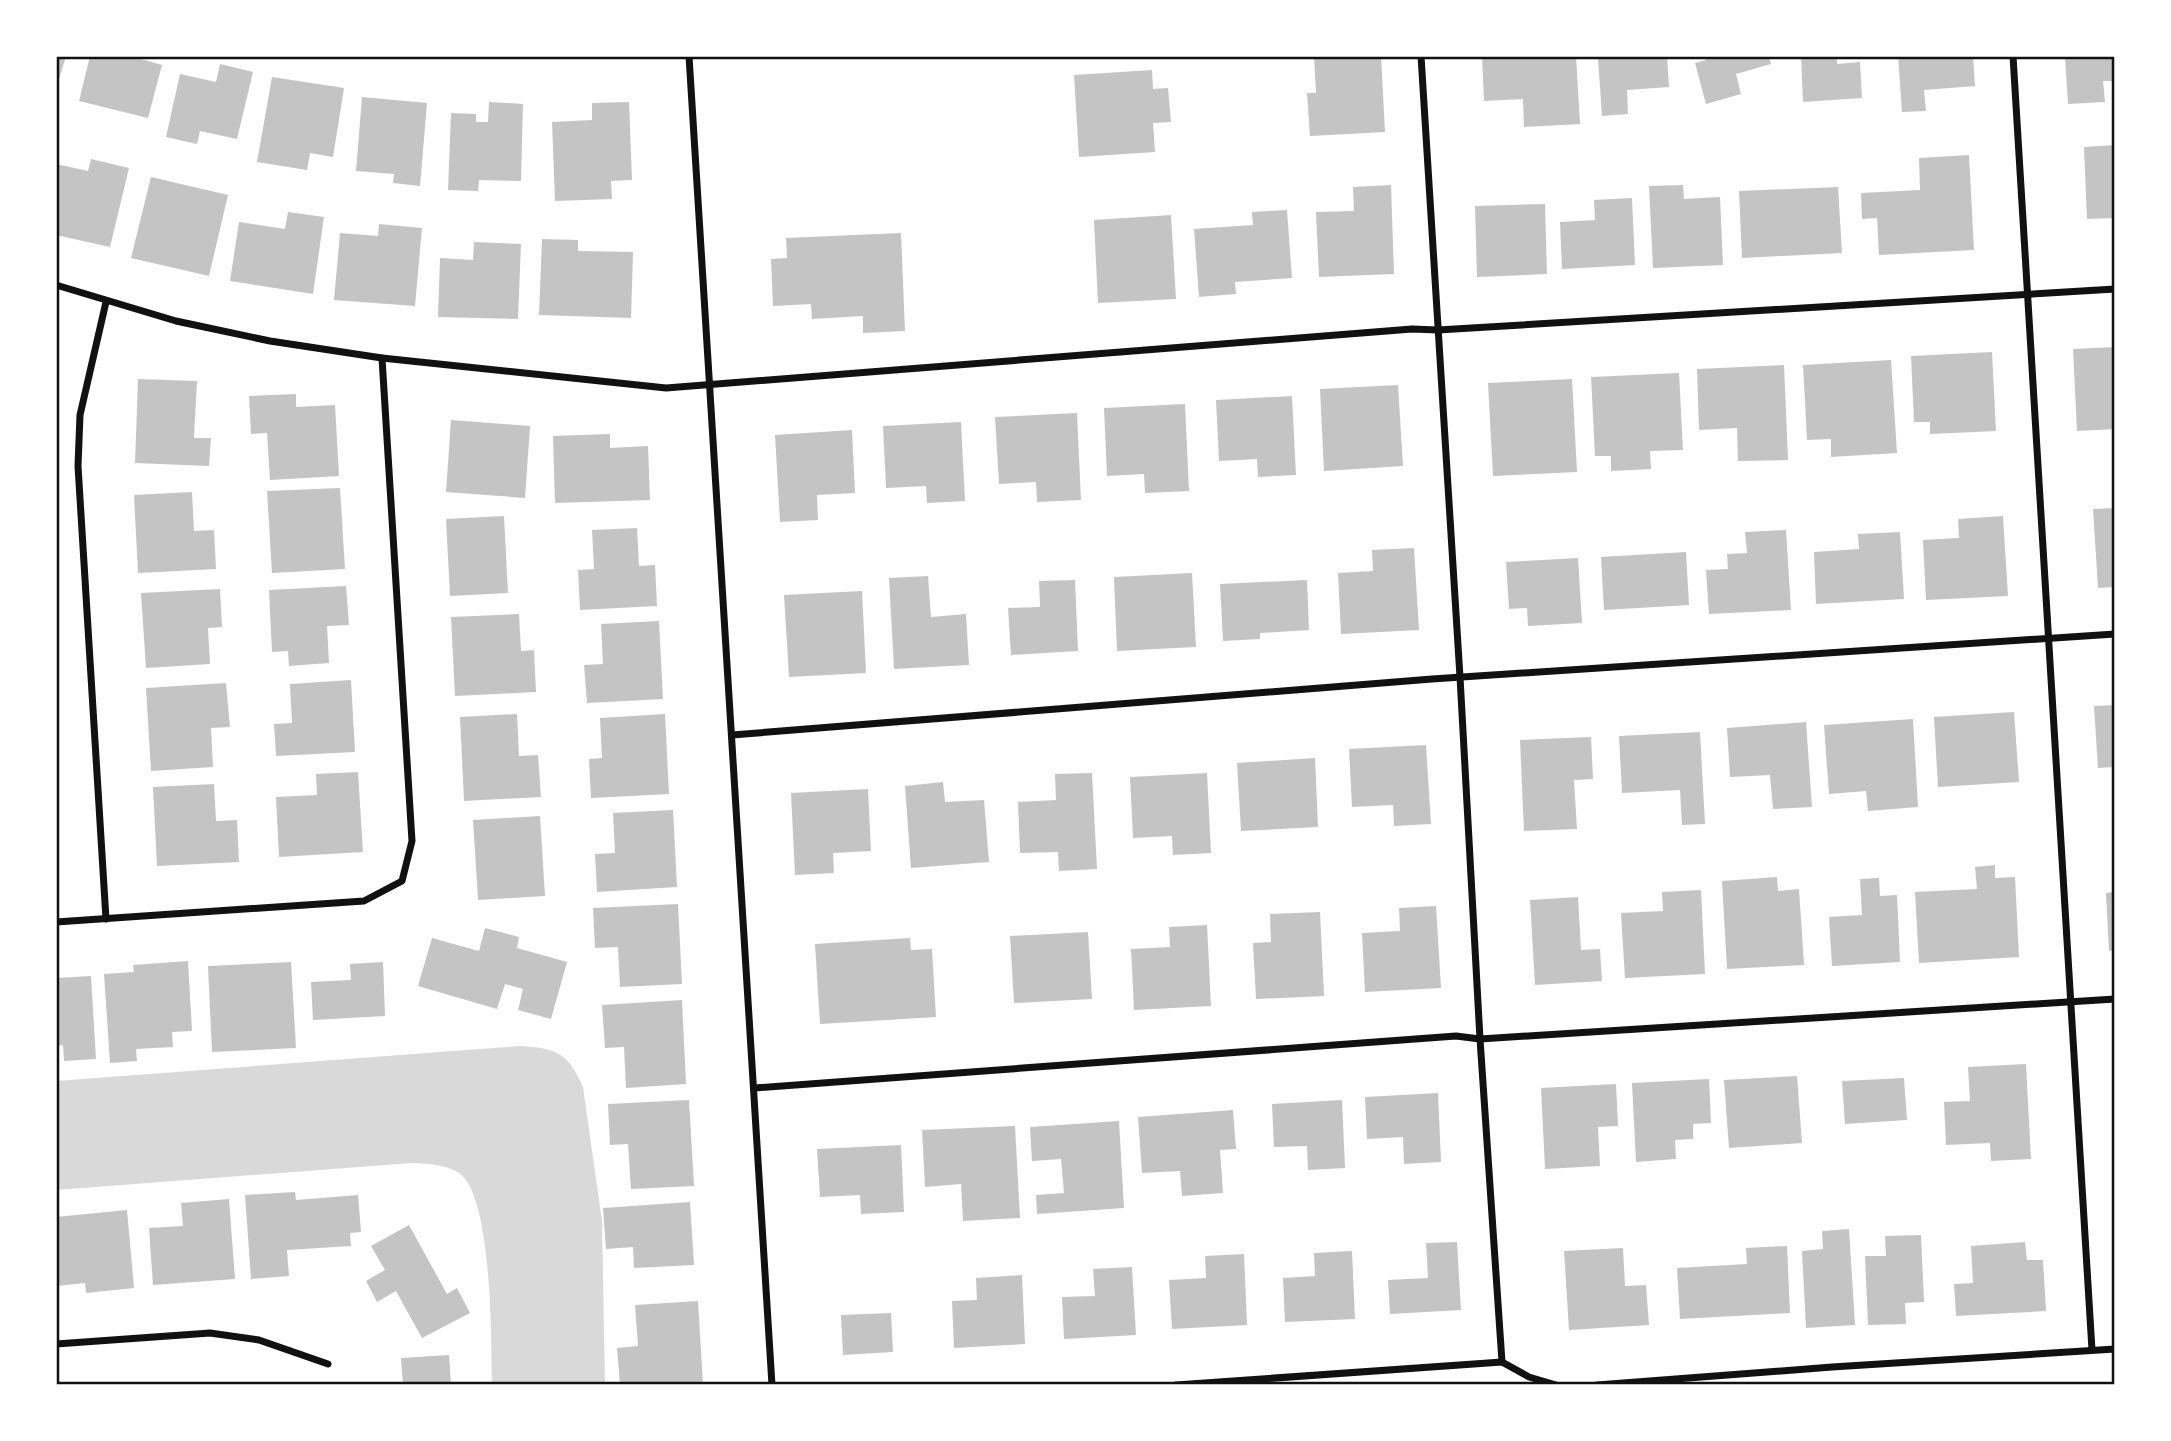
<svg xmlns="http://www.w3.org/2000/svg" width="2171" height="1441" font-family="'Varela Round',sans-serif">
  <rect width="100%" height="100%" fill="#fff"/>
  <path fill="#d9d9d9" d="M520 1046C557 1048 568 1053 583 1087L602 1221 605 1385H492C491 1344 493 1196 459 1173 445 1164 428 1164 412 1163L56 1190V1081Z"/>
  <g fill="#c4c4c4">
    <path d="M56 56H66L57 86H56Z"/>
    <path d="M90 56H130L162 65 148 118 79 101Z"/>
    <path d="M1314 56H1381L1385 132 1310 136 1307 93H1316Z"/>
    <path d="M1482 56H1576L1580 124 1524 127 1523 99 1484 101Z"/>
    <path d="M1639 56H1667L1669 87 1627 90 1628 114 1602 116 1598 58Z"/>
    <path d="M1705 56H1769L1771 64 1736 74 1741 94 1706 104 1695 63 1706 60Z"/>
    <path d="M1801 56H1837V64L1860 62 1862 98 1803 102Z"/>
    <path d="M1898 56H1973L1975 86 1924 90 1926 111 1902 112Z"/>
    <path d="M2065 56H2115V81H2103L2105 102 2068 104Z"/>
    <path d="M220 64 253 72 237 139 200 131 197 144 166 137 180 74 216 82Z"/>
    <path d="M1152 70 1153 89 1168 88 1171 122 1153 123 1155 152 1079 157 1074 75Z"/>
    <path d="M272 77 344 88 333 157 310 153 307 170 257 162Z"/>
    <path d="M362 97 427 103 420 186 393 183 394 174 356 171Z"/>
    <path d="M489 102 523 104 521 181 479 180 478 191 448 190 451 113 476 114V122H488Z"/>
    <path d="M629 102 632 180 611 181 612 199 555 201 552 122 592 120V103Z"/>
    <path d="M2115 145V218L2087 219 2084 147Z"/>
    <path d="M1969 155 1974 250 1879 255 1877 218 1862 219 1861 193 1920 190 1919 158Z"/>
    <path d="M91 159 129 168 110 247 56 235V164L88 171Z"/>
    <path d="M151 177 228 195 209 276 131 258Z"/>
    <path d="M1391 185 1394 274 1319 277 1316 212 1354 211 1353 187Z"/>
    <path d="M1683 185 1684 199 1720 197 1723 265 1653 268 1649 186Z"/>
    <path d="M1838 187 1842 253 1742 258 1739 191Z"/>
    <path d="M1632 198 1635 265 1562 269 1560 222 1595 220 1594 200Z"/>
    <path d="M1545 204 1547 274 1477 277 1475 206Z"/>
    <path d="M1287 210 1292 278 1235 282 1236 294 1199 297 1194 229 1253 225 1252 212Z"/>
    <path d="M288 212 324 217 313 294 230 281 239 222 285 229Z"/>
    <path d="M1171 215 1176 299 1098 303 1094 220Z"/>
    <path d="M379 224 422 228 415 306 334 300 340 233 378 236Z"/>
    <path d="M901 233 905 331 863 333V316L812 319 811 304 773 306 771 259 787 258 786 238Z"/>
    <path d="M542 239 578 240V251L633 252 631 318 539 315Z"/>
    <path d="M474 242 521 244 518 319 438 317 440 258 473 260Z"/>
    <path d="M2115 347V429L2077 431 2073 349Z"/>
    <path d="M1992 352 1996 431 1930 434V422H1914L1911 356Z"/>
    <path d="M1891 360 1897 453 1831 457V439L1807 440 1803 365Z"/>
    <path d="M1784 365 1788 460 1738 461 1737 428 1699 430 1697 369Z"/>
    <path d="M1679 373 1683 450 1650 451 1651 469 1611 471V456H1595L1591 377Z"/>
    <path d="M138 379 197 381 194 438H211L209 466 135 463Z"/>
    <path d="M1572 379 1577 472 1493 476 1488 383Z"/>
    <path d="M1398 385 1403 466 1324 471 1320 389Z"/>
    <path d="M296 394V407L335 405 339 476 270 480 267 433 251 434 249 396Z"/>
    <path d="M1292 396 1296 475 1258 477 1257 459 1219 461 1216 400Z"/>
    <path d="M1185 404 1189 491 1145 493 1144 474 1107 476 1104 408Z"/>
    <path d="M1077 413 1081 500 1037 502 1036 482 999 484 995 417Z"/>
    <path d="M451 420 530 426 525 498 446 492Z"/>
    <path d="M961 422 965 501 927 503 926 486 886 488 883 426Z"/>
    <path d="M852 430 855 493 817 495 818 520 780 522 775 435Z"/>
    <path d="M610 434V448L648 446 650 500 555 503 553 436Z"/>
    <path d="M340 488 345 569 272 573 267 491Z"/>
    <path d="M192 492 194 531 214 530 216 569 138 573 134 495Z"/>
    <path d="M2115 508V587L2098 588 2093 509Z"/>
    <path d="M504 516 508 593 450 596 446 519Z"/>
    <path d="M2003 516 2008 596 1926 600 1923 540 1959 538 1958 519Z"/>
    <path d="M637 528 639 566 655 565 657 606 580 610 578 570 594 569 592 530Z"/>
    <path d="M1786 530 1791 610 1709 614 1706 570 1728 569 1727 554 1747 553 1745 532Z"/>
    <path d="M1900 532 1904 599 1816 604 1814 552 1859 549 1858 534Z"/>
    <path d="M1414 548 1419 630 1341 634 1338 573 1373 571 1372 550Z"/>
    <path d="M1686 552 1689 605 1604 610 1601 557Z"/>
    <path d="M1578 558 1582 623 1528 626 1527 608 1509 609 1506 562Z"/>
    <path d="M1192 573 1196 647 1117 651 1114 577Z"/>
    <path d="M928 576 931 617 966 614 969 665 894 669 889 578Z"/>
    <path d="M1075 580 1078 651 1011 655 1008 608 1040 607 1039 581Z"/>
    <path d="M1307 580 1309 630 1260 633V639L1223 641 1220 584Z"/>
    <path d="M346 586 349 625 327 626 329 663 289 666 288 651 272 652 269 590Z"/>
    <path d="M220 589 222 627 208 628 210 664 146 668 141 593Z"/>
    <path d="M862 591 866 673 789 677 784 595Z"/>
    <path d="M519 614 521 651 534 650 536 692 455 696 451 617Z"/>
    <path d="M659 621 663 699 587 703 584 665 603 664 601 624Z"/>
    <path d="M351 680 355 752 276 756 274 724 292 723 290 684Z"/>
    <path d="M226 683 230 727 211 728 213 767 151 771 146 688Z"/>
    <path d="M2115 705V767L2098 768 2094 706Z"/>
    <path d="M2014 712 2019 782 1938 787 1934 717Z"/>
    <path d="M517 714 519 756 538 755 541 797 464 801 460 717Z"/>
    <path d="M665 714 669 794 591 798 589 759 602 758 600 718Z"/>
    <path d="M1913 719 1918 807 1868 811 1866 791 1829 794 1824 725Z"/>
    <path d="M1806 722 1812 807 1773 809 1770 775 1730 777 1727 728Z"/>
    <path d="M1700 732 1705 824 1682 825 1680 790 1622 793 1619 736Z"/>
    <path d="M1591 737 1593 779 1574 780 1577 829 1524 831 1520 740Z"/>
    <path d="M1426 745 1431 824 1394 826 1393 805 1352 807 1349 749Z"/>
    <path d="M1315 758 1318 827 1241 831 1237 763Z"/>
    <path d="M358 772 363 852 279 857 276 797 317 795 316 774Z"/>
    <path d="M1092 773 1097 869 1059 871 1058 852 1020 853 1018 802 1056 800 1055 774Z"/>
    <path d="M1207 773 1211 853 1173 855 1172 836 1133 838 1130 777Z"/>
    <path d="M943 782 945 802 984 800 989 862 911 868 905 786Z"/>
    <path d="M214 784 216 821 237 820 239 862 157 866 153 787Z"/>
    <path d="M868 789 871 851 833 853 834 873 795 875 791 793Z"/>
    <path d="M673 810 677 887 597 892 595 854 615 853 613 813Z"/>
    <path d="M540 816 545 896 478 900 473 820Z"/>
    <path d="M1995 865V878L2015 877 2019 957 1919 963 1915 892 1977 889 1975 867Z"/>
    <path d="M1777 877 1778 891 1799 889 1804 965 1727 969 1722 881Z"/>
    <path d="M1879 878 1880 896 1897 895 1900 962 1832 966 1829 917 1862 915 1860 879Z"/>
    <path d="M1701 890 1705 974 1625 978 1621 913 1663 911 1662 892Z"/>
    <path d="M2115 892V950L2109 951 2106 893Z"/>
    <path d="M1578 897 1581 950 1600 949 1602 981 1535 985 1530 900Z"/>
    <path d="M678 904 682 984 620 987 618 947 595 948 593 908Z"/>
    <path d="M1436 906 1441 988 1365 992 1362 933 1400 931 1399 908Z"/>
    <path d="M1320 912 1324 996 1256 999 1253 943 1271 942 1270 914Z"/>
    <path d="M1207 925 1211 1006 1134 1010 1131 949 1170 947 1169 927Z"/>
    <path d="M485 928 519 937 517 948 567 962 551 1019 518 1010 523 989 505 984 497 1009 418 986 432 938 479 951Z"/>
    <path d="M1088 932 1092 999 1014 1003 1010 936Z"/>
    <path d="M910 938 911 950 932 949 936 1017 820 1024 815 944Z"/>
    <path d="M188 961 192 1031 172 1032 173 1047 136 1049 137 1061 110 1063 104 974 134 972 133 965Z"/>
    <path d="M291 962 296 1048 212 1052 208 966Z"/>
    <path d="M383 962 385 1016 313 1020 311 982 351 980 350 964Z"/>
    <path d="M91 976 96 1059 64 1061 63 1045 56 1046V978Z"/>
    <path d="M682 1000 686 1084 626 1088 624 1047 605 1048 602 1005Z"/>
    <path d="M2026 1064 2031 1159 1991 1161 1990 1143 1946 1145 1944 1102 1970 1101 1968 1067Z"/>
    <path d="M1797 1076 1802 1143 1729 1148 1724 1080Z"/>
    <path d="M1904 1078 1907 1120 1845 1124 1842 1081Z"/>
    <path d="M1709 1079 1711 1123 1693 1124V1139L1675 1140 1676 1159 1636 1162 1632 1083Z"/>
    <path d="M1616 1084 1618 1126 1598 1127 1600 1166 1545 1169 1541 1088Z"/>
    <path d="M1438 1093 1441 1162 1404 1164 1403 1137 1367 1139 1365 1097Z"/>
    <path d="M689 1100 694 1186 631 1189 628 1144 610 1145 608 1104Z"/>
    <path d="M1342 1100 1345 1168 1308 1170 1307 1146 1274 1147 1272 1104Z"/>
    <path d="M1233 1110 1236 1149 1220 1150 1223 1193 1182 1196 1180 1171 1142 1173 1138 1117Z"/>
    <path d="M1119 1121 1124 1208 1037 1214 1036 1195 1064 1193 1061 1159 1032 1161 1030 1127Z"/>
    <path d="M1015 1126 1020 1218 963 1221 961 1184 925 1187 922 1130Z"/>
    <path d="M901 1145 904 1212 861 1214 860 1195 820 1197 817 1149Z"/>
    <path d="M295 1192 296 1200 358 1195 361 1232 350 1233 351 1246 287 1250 289 1276 251 1279 245 1195Z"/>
    <path d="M229 1199 235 1279 153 1285 149 1228 183 1226 181 1203Z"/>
    <path d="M690 1202 694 1265 634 1268 633 1247 606 1249 603 1208Z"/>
    <path d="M127 1210 134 1288 86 1293 85 1283 56 1286V1217Z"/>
    <path d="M409 1225 447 1294 457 1288 470 1313 422 1338 396 1291 377 1302 366 1281 385 1270 371 1246Z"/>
    <path d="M1849 1229 1855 1325 1806 1328 1802 1251 1823 1249 1822 1231Z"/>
    <path d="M1921 1235 1924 1302 1905 1303 1906 1324 1868 1325 1865 1256H1886L1885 1236Z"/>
    <path d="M1457 1242 1461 1310 1390 1314 1388 1280 1428 1278 1426 1243Z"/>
    <path d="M2025 1242 2027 1260H2043L2046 1311 1956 1316 1954 1284 1973 1283 1971 1246Z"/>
    <path d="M1787 1246 1790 1313 1680 1319 1677 1268 1747 1264 1746 1248Z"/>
    <path d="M1623 1248 1625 1286 1646 1285 1649 1325 1569 1330 1564 1251Z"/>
    <path d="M1352 1251 1355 1319 1285 1322 1283 1278 1315 1276 1314 1253Z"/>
    <path d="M1244 1254 1247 1325 1172 1329 1169 1280 1206 1278 1205 1256Z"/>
    <path d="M1132 1267 1136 1335 1064 1339 1062 1297 1095 1296 1093 1269Z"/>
    <path d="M1022 1275 1025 1344 954 1348 952 1301 977 1300 976 1278Z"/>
    <path d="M698 1301 703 1384 620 1385 617 1348 638 1346 635 1305Z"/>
    <path d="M891 1313 893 1352 843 1355 841 1315Z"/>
    <path d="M449 1355 451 1385H403L401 1358Z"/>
  </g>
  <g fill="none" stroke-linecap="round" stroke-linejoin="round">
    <g stroke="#111" stroke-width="7">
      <path d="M689 56 772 1385"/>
      <path d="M1421 56 1460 677 1480 1039 1502 1362"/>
      <path d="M2013 56 2092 1350"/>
      <path d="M56 285 176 321 270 341 382 358 666 388 1412 329 1438 330 2115 289"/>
      <path d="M106 302 80 415 78 466 106 919"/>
      <path d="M732 735 1432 679 2115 634"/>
      <path d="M56 922 364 901 402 881 412 841 382 358"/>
      <path d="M754 1088 1456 1036 1480 1039 2115 999"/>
      <path d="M56 1344 210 1333 259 1340 328 1364"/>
      <path d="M1176 1385 1502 1362 1529 1377 1556 1385"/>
      <path d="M1597 1385 1832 1367 2115 1349"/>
    </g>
  </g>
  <rect width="2171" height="1441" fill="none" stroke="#ffffff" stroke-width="116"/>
  <rect x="58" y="58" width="2055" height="1325" fill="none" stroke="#111" stroke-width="2.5"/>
</svg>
